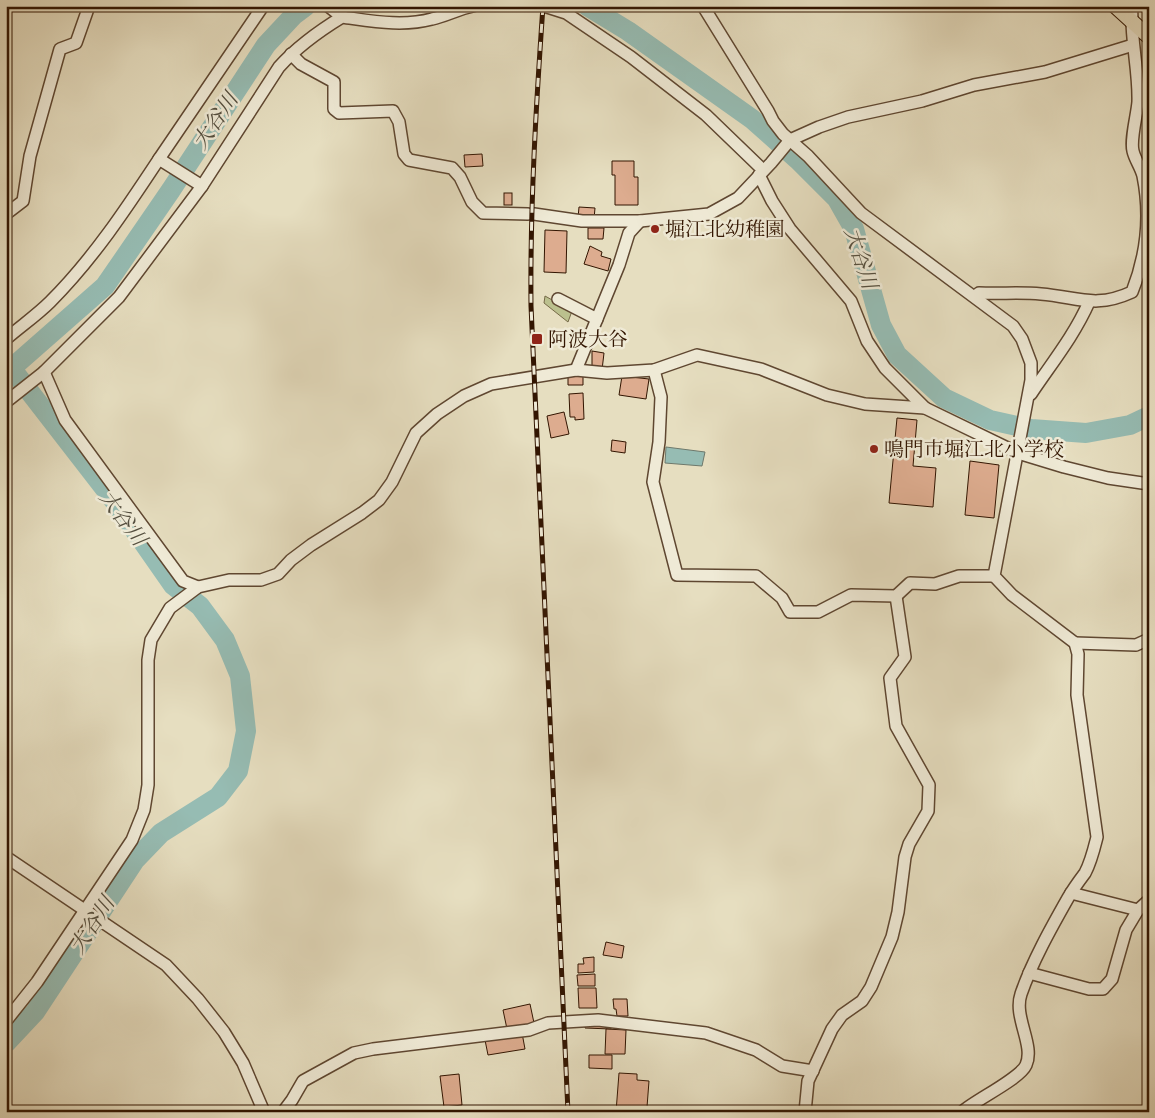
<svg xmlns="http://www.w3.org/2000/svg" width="1155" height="1118" font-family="'Sorts Mill Goudy','Noto Serif JP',serif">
  <rect width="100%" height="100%" fill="#e6dec0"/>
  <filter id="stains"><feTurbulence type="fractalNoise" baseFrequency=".004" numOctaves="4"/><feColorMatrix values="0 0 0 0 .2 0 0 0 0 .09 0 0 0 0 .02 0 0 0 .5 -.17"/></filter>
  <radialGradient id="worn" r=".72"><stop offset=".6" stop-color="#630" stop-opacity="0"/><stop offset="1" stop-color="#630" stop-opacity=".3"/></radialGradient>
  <path fill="#bbc08e" stroke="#766a48" d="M545 296 572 311 568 322 544 303Z"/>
  <path fill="#96bcb3" stroke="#6e796c" d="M666 447 705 452 702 466 665 463Z"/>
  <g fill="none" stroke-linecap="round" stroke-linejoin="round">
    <g stroke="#96bcb3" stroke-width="20">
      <path d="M587 6 628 31 752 119 798 160 837 199 854 229 881 325 897 355 944 398 990 420 1031 429 1086 433 1130 425 1149 416"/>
      <path d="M6 373 105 286 171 190 266 45 294 15 306 6"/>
      <path d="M6 1043 35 1012 135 860 161 833 218 797 238 771 246 731 240 676 225 640 200 606 173 585 115 502 12 369"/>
    </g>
  </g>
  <g fill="#ddac8f" stroke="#321501">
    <path d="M482 154 483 166 465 167 464 155Z"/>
    <path d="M612 161H634V177H638V205H615V175H612Z"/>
    <rect x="504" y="193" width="8" height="12"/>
    <path d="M579 207 595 208 594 219 578 218Z"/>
    <path d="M588 228H604L603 239H588Z"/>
    <path d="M545 230 567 231 566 273 544 272Z"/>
    <path d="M590 246 602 252 601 256 611 259 608 271 584 264Z"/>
    <path d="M592 351 604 353 602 370 592 368Z"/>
    <path d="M583 375V385H568V376Z"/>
    <path d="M622 376 649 379 646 399 619 395Z"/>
    <path d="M583 393 584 419 575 420V417H570L569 394Z"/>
    <path d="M564 412 569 434 551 438 547 416Z"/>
    <path d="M897 418 917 420 913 466 936 468 933 507 889 503Z"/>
    <path d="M612 440 626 442 625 453 611 451Z"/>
    <path d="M970 461 999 465 994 518 965 515Z"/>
    <path d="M606 942 624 946 622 958 603 955Z"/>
    <path d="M594 957V972L578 973V964H584L583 958Z"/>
    <path d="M595 974V986H578L577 975Z"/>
    <path d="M578 988H596L597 1008H579Z"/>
    <path d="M613 999H627L628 1016H617L616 1009H614Z"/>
    <path d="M530 1004 534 1023 507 1029 503 1010Z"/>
    <path d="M586 1022H611V1029L585 1028Z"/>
    <path d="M606 1029 626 1030 625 1054H605Z"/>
    <path d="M522 1033 525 1049 488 1055 485 1040Z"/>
    <path d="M589 1055H612V1069L589 1068Z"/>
    <path d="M619 1073 637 1074V1080L649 1081 647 1107H634V1112H616Z"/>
    <path d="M459 1074 462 1105 444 1107 440 1076Z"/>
  </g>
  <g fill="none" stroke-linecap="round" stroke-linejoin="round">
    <defs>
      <g id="minor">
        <path d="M328 6 342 17"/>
        <path d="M544 6 566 13 631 57 706 115 763 170"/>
        <path d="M703 6 768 111 773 121 783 134 808 156 861 213 1013 326 1022 339 1031 363V380L994 576 1012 595 1075 643 1078 654 1077 695 1097 837C1094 849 1091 862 1085 873 1079 881 1073 889 1068 898 1051 928 1032 962 1021 994 1013 1017 1035 1045 1026 1065 1020 1079 975 1100 962 1112"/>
        <path d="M291 54 301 64 334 82V109L339 113 393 111 399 122 404 154 409 160 452 168 460 177 472 202 483 213 528 214"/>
        <path d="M159 159 263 6"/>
        <path d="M759 175 772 201 790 229 851 301 867 341 885 368 925 408"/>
        <path d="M6 214 23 201 30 156 60 49 76 43 89 6"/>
        <path d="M534 214 582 221H640L709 214 738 198 771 163 790 140 819 127 848 117 922 101 974 85 1045 72 1133 45"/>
        <path d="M975 296 979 293C1000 294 1021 292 1041 294 1078 297 1095 309 1132 292 1147 254 1151 216 1143 176 1141 167 1135 160 1133 151 1130 140 1137 115 1138 102 1139 70 1130 38 1132 6"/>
        <path d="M558 299 597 319"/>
        <path d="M6 339C21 326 37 315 50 302 93 259 126 209 159 159L202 186"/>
        <path d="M576 370 619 265 629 233 640 221"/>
        <path d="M654 370 661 397 659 442 653 482 677 575 756 576 782 598 790 612H818L851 595 896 596 910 583 935 584 959 576H994"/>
        <path d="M44 372 65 420 183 581 198 587"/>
        <path d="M1031 394C1051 364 1074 336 1089 302"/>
        <path d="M6 402 44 372 119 297 202 186 279 67C297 47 319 31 342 17 372 21 402 27 432 19 446 16 458 9 473 6"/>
        <path d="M1075 643 1136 645 1149 639"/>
        <path d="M6 857 166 965 198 999 224 1032 243 1063 264 1112"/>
        <path d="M1071 893 1138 910"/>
        <path d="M1029 973 1089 989H1103L1112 979 1126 930 1138 910 1149 900"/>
        <path d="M6 1021 37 982 132 840 144 810 148 785V660L151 640 170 608 198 587 229 580H261L278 574 291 560 311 545 362 513 379 500 392 482 416 433 437 414 464 396 491 384 576 370 607 373 654 370 697 355 761 369 827 395 865 404 925 408 1018 453 1064 467 1108 478 1149 484"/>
        <path d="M283 1112 292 1100 303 1081 354 1053 373 1049 529 1030 548 1023 598 1020 706 1033 756 1050 782 1066 813 1071"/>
        <path d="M805 1112 808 1081 832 1029 842 1015 862 1001 871 987 892 937 898 912 905 857 909 844 928 811 929 785 896 726 890 678 905 657 896 596"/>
      </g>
      <path id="major" d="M1115 6 1149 37"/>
    </defs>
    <use href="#minor" stroke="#5f4731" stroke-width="14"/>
    <use href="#major" stroke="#321501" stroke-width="16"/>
    <use href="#minor" stroke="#efead6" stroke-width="11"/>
    <use href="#major" stroke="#e6dec0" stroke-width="14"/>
    <defs>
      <path id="rail" d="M543 6C536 106 530 206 531 306L568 1112"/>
    </defs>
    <use href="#rail" stroke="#321501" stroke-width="5"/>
    <use href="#rail" stroke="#efead6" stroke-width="3" stroke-dasharray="9" stroke-linecap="butt"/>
  </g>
  <g fill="#8f2418" stroke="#efead6" stroke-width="2">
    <circle cx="655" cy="229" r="5"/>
    <rect x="531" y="333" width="12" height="12" rx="2.5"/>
    <circle cx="874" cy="449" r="5"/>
  </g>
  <g text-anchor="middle" stroke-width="5" stroke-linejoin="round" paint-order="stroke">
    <g font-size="20" fill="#321501" stroke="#efead6" text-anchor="start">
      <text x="665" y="236">堀江北幼稚園</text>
      <text x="548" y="346">阿波大谷</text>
      <text x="884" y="456">鳴門市堀江北小学校</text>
    </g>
    <g font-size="21" font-style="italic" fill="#554f3f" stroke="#efead6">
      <text transform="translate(215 121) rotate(-56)" y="7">大谷川</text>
      <text transform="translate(861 258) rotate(72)" y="7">大谷川</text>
      <text transform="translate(123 518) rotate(53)" y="7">大谷川</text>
      <text transform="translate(92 925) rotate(-57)" y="7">大谷川</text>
    </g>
  </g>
  <rect width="1155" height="1118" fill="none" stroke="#e6dec0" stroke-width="25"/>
  <rect x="8" y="8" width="1140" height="1103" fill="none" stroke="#321501" stroke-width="2.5"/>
  <rect x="12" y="12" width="1130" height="1093" fill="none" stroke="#321501"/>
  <rect width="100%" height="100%" filter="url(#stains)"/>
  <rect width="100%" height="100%" fill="url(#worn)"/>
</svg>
